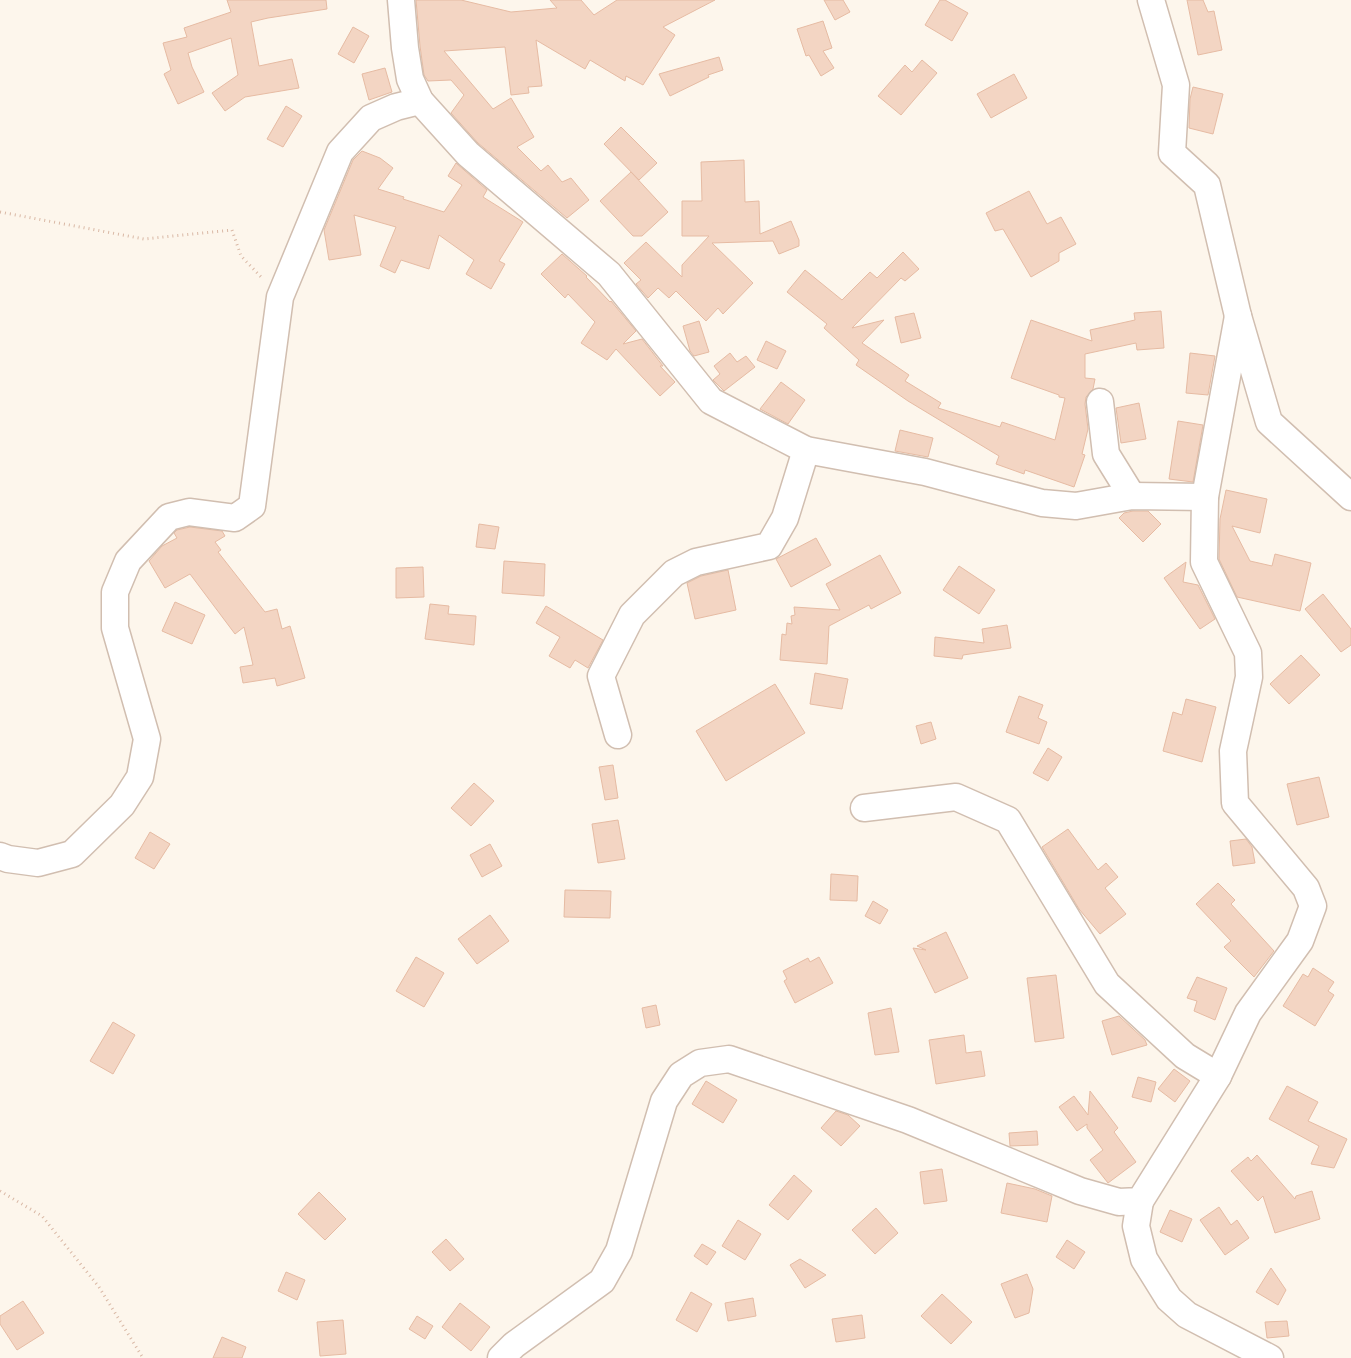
<svg xmlns="http://www.w3.org/2000/svg" width="1351" height="1358" font-family="'Source Sans 3',sans-serif">
  <rect width="100%" height="100%" fill="#fdf6ec"/>
  <g fill="#f3d5c3" stroke="#e6bba3">
    <path d="M227 0H326L327 9 268 18 251 22 259 66 292 59 299 88 245 97 225 111 212 93 238 75 231 38 188 53 192 67 204 92 178 104 164 74 171 70 163 43 187 37 184 28 231 12Z"/>
    <path d="M416 0H461L511 12 557 8 550 0H581L594 15 617 0H715L663 27 675 35 643 85 626 76 625 81 590 60 585 69 536 40 542 86 528 87 529 93 511 95 505 47 444 51 493 109 511 98 534 137 517 147 541 171 548 165 562 182 571 178 589 200 567 218 478 143 451 113 464 95 451 80 428 81 424 75 420 46Z"/>
    <path d="M824 0H843L850 12 835 20Z"/>
    <path d="M940 0H945L968 13 952 41 925 25Z"/>
    <path d="M1187 0H1203L1208 12 1214 11 1222 50 1198 55Z"/>
    <path d="M823 21 832 48 823 51 834 68 821 76 809 55 806 56 797 29Z"/>
    <path d="M353 27 369 36 354 63 338 54Z"/>
    <path d="M719 57 723 70 708 75 709 77 670 96 659 74Z"/>
    <path d="M922 60 937 73 901 115 878 96 905 65 912 72Z"/>
    <path d="M385 68 392 92 369 100 362 74Z"/>
    <path d="M1014 74 1027 98 991 118 977 94Z"/>
    <path d="M1193 87 1223 94 1213 134 1189 128 1190 99Z"/>
    <path d="M286 106 302 116 283 147 267 139Z"/>
    <path d="M621 127 657 163 639 180 604 144Z"/>
    <path d="M362 151 380 158 393 168 378 189 404 197 403 199 444 212 462 185 448 176 456 163 487 190 483 197 523 222 499 261 505 264 491 289 466 274 474 260 439 235 429 269 401 260 395 273 380 266 396 227 354 215 361 255 329 260 324 230 353 160Z"/>
    <path d="M744 160 745 202 759 201 760 234 791 221 799 240V246L779 254 773 241 712 243 753 283 723 314 718 308 706 321 676 291 669 298 658 288 648 298 636 284 641 280 624 263 646 242 682 277V265L709 236H682V201H702L701 162Z"/>
    <path d="M631 172 668 212 642 236H633L600 201Z"/>
    <path d="M1029 191 1047 224 1061 217 1076 244 1059 253V261L1031 277 1003 229 995 231 986 213Z"/>
    <path d="M903 252 919 269 905 281 901 278 852 328 884 320 862 343 909 375 905 381 941 403 938 408 1000 427 1002 422 1055 440 1065 398 1059 397V395L1011 378 1031 320 1092 341 1090 330 1135 320 1134 313 1161 311 1164 348 1137 350 1136 343 1085 354V378L1095 379 1093 389 1086 397 1085 404 1088 429 1082 454 1085 455 1074 487 1025 470 1024 474 996 464 999 456 908 401 856 365 859 360 824 328 827 324 787 292 805 270 842 300 870 272 877 278Z"/>
    <path d="M562 254 587 276 586 277 610 302 611 301 636 331 623 344 642 339 663 366H660L675 382 660 396 616 349 607 360 581 343 595 322 568 294 565 298 541 274Z"/>
    <path d="M914 313 921 338 901 343 895 317Z"/>
    <path d="M699 321 709 352 694 356 690 351 683 326Z"/>
    <path d="M766 341 786 351 777 369 757 360Z"/>
    <path d="M730 353 737 362 746 356 755 367 724 391 713 380 720 374 714 366Z"/>
    <path d="M1190 353 1215 356 1208 395 1186 393Z"/>
    <path d="M781 382 805 400 788 424 760 409Z"/>
    <path d="M1139 403 1146 439 1121 443 1116 408Z"/>
    <path d="M1178 421 1203 425 1193 482 1169 479Z"/>
    <path d="M900 430 933 438 928 457 895 451Z"/>
    <path d="M1226 490 1267 499 1260 533 1232 526 1250 561 1272 566 1275 554 1311 563 1300 611 1237 597 1219 559 1220 519Z"/>
    <path d="M1133 511H1148L1161 524 1143 542 1119 518 1124 513Z"/>
    <path d="M479 524 499 527 495 549 476 547Z"/>
    <path d="M190 527 222 531 225 536 215 542 221 550 218 552 265 612 277 609 282 629 290 626 305 678 277 686 275 678 243 683 240 667 253 665 244 627 235 634 190 574 165 588 149 561 162 546 177 538 174 533 177 530Z"/>
    <path d="M816 538 831 565 791 587 776 559Z"/>
    <path d="M880 555 901 593 871 609 869 605 829 626 827 664 780 660 782 634 786 635 787 623 792 624 791 616 795 615 794 607 840 610 826 584Z"/>
    <path d="M504 561 545 564 544 596 502 593Z"/>
    <path d="M1186 562 1183 582 1198 585 1215 619 1200 629 1164 578Z"/>
    <path d="M959 566 995 590 979 614 943 590Z"/>
    <path d="M423 567 424 597 396 598V568Z"/>
    <path d="M728 570 736 610 695 619 687 583 701 576Z"/>
    <path d="M1323 594 1351 629V645L1341 652 1305 609Z"/>
    <path d="M175 602 205 615 192 644 162 631Z"/>
    <path d="M430 604 449 606 448 614 476 616 474 645 425 639Z"/>
    <path d="M546 606 603 640 588 668 575 660 570 668 549 656 560 637 536 623Z"/>
    <path d="M1007 625 1011 648 963 655 962 659 934 656 935 637 984 643 982 629Z"/>
    <path d="M1301 655 1320 675 1289 704 1270 684Z"/>
    <path d="M815 673 848 679 842 709 810 704Z"/>
    <path d="M775 684 805 733 726 781 696 731Z"/>
    <path d="M1019 696 1043 705 1038 718 1047 722 1039 744 1006 732Z"/>
    <path d="M1186 699 1216 707 1202 762 1163 751 1173 712 1182 715Z"/>
    <path d="M931 722 936 739 921 744 916 726Z"/>
    <path d="M1048 748 1062 757 1048 781 1033 773Z"/>
    <path d="M613 765 618 798 605 800 599 767Z"/>
    <path d="M1319 777 1329 817 1297 825 1287 784Z"/>
    <path d="M474 783 494 801 471 826 451 808Z"/>
    <path d="M618 820 625 859 598 863 592 824Z"/>
    <path d="M1068 829 1098 870 1106 863 1118 877 1105 888 1126 914 1100 934 1079 909 1042 847Z"/>
    <path d="M150 832 170 844 154 869 135 858Z"/>
    <path d="M1246 839 1252 847 1255 863 1233 866 1230 841Z"/>
    <path d="M490 844 502 866 482 877 470 855Z"/>
    <path d="M831 874 858 876 857 901 830 900Z"/>
    <path d="M1218 883 1235 900 1231 904 1274 951 1254 977 1224 947 1231 941 1196 904Z"/>
    <path d="M565 890 611 891 610 918 564 917Z"/>
    <path d="M873 901 888 910 880 924 865 916Z"/>
    <path d="M490 915 509 941 477 964 458 939Z"/>
    <path d="M946 932 968 978 935 993 913 948 926 950 917 946Z"/>
    <path d="M416 957 444 973 424 1007 396 991Z"/>
    <path d="M819 957 833 983 795 1003 784 981 787 979 783 971 808 958 810 962Z"/>
    <path d="M1313 968 1334 982 1328 991 1334 995 1315 1026 1283 1006 1303 974 1308 977Z"/>
    <path d="M1056 975 1064 1038 1035 1042 1027 978Z"/>
    <path d="M1197 977 1227 988 1215 1020 1194 1011 1197 1001 1187 998Z"/>
    <path d="M656 1005 660 1025 646 1028 642 1008Z"/>
    <path d="M891 1008 899 1052 875 1055 868 1013Z"/>
    <path d="M1119 1016 1145 1040 1147 1045 1112 1055 1102 1021Z"/>
    <path d="M113 1022 135 1035 113 1074 90 1061Z"/>
    <path d="M964 1035 966 1053 981 1051 985 1076 936 1084 929 1040Z"/>
    <path d="M1174 1069 1190 1081 1175 1102 1158 1089Z"/>
    <path d="M1138 1077 1156 1082 1151 1102 1132 1097Z"/>
    <path d="M706 1081 737 1100 723 1123 692 1104Z"/>
    <path d="M1287 1086 1318 1102 1308 1121 1347 1139 1334 1168 1311 1164 1319 1146 1269 1119Z"/>
    <path d="M1090 1091 1118 1128 1114 1132 1136 1162 1108 1183 1090 1160 1103 1150 1087 1128V1124L1077 1131 1059 1107 1074 1096 1088 1115Z"/>
    <path d="M836 1111 848 1115 860 1126 841 1146 821 1128Z"/>
    <path d="M1037 1131 1038 1145 1010 1146 1009 1133Z"/>
    <path d="M1257 1155 1295 1199 1296 1196 1312 1191 1320 1219 1275 1233 1263 1196 1258 1201 1231 1171 1248 1157 1251 1161Z"/>
    <path d="M942 1169 947 1201 924 1204 920 1172Z"/>
    <path d="M794 1175 812 1191 788 1220 769 1205Z"/>
    <path d="M1007 1183 1035 1189 1052 1196 1047 1222 1001 1213Z"/>
    <path d="M319 1192 346 1219 325 1240 298 1214Z"/>
    <path d="M1219 1207 1231 1225 1237 1220 1249 1238 1225 1255 1200 1220Z"/>
    <path d="M876 1208 898 1233 875 1254 852 1230Z"/>
    <path d="M1170 1210 1192 1219 1182 1242 1160 1232Z"/>
    <path d="M738 1220 761 1234 745 1260 722 1246Z"/>
    <path d="M446 1239 464 1259 450 1271 432 1252Z"/>
    <path d="M1067 1240 1085 1252 1074 1269 1056 1257Z"/>
    <path d="M702 1244 716 1252 707 1265 694 1256Z"/>
    <path d="M800 1259 826 1275 805 1288 790 1265Z"/>
    <path d="M1271 1268 1286 1290 1278 1305 1256 1292Z"/>
    <path d="M286 1272 305 1280 297 1300 278 1291Z"/>
    <path d="M1027 1274 1033 1289 1029 1313 1015 1318 1001 1284Z"/>
    <path d="M691 1292 712 1304 697 1332 676 1320Z"/>
    <path d="M942 1294 972 1322 951 1344 921 1316Z"/>
    <path d="M753 1298 756 1316 728 1321 725 1303Z"/>
    <path d="M23 1301 44 1333 17 1350 0 1324V1316Z"/>
    <path d="M460 1303 490 1327 471 1351 442 1327Z"/>
    <path d="M862 1315 865 1338 836 1342 832 1319Z"/>
    <path d="M417 1316 433 1326 425 1339 409 1329Z"/>
    <path d="M343 1320 346 1354 320 1356 317 1322Z"/>
    <path d="M1287 1321 1289 1336 1267 1338 1265 1322Z"/>
    <path d="M222 1337 246 1347 242 1358H213Z"/>
  </g>
  <g fill="none" stroke-linecap="round" stroke-linejoin="round">
    <defs>
      <g id="minor">
        <path d="M401 0 405 48 410 79 420 101 468 154 609 274 711 401 806 450 925 472 1042 503 1076 506 1132 496 1205 497"/>
        <path d="M1151 0 1176 85 1172 153 1207 185 1238 316 1269 422 1351 497"/>
        <path d="M1100 402 1106 454 1132 496"/>
        <path d="M618 735 601 676 632 615 674 573 696 562 769 546 785 518 806 450"/>
        <path d="M864 808 956 797 1008 820 1107 984 1185 1056 1218 1076"/>
        <path d="M0 856 8 859 38 863 72 854 122 805 140 777 147 739 115 628V592L128 561 169 517 189 512 235 518 252 506 280 297 340 152 371 118 396 107 420 101"/>
        <path d="M1140 1201 1136 1226 1144 1259 1169 1299 1187 1315 1270 1358"/>
        <path d="M501 1358 514 1345 602 1281 619 1251 664 1101 681 1075 700 1063 729 1059 908 1120 1080 1191 1119 1202 1140 1201 1218 1076 1248 1013 1300 941 1313 906 1306 888 1235 803 1233 751 1249 677 1248 653 1204 562 1205 497 1238 316"/>
      </g>
    </defs>
    <use href="#minor" stroke="#d1beb0" stroke-width="29"/>
    <g stroke="#d9b8a5" stroke-width="3" stroke-dasharray="1 4" stroke-linecap="butt">
      <path d="M0 212 144 239 232 230 241 256 263 279"/>
      <path d="M0 1191 42 1216 99 1287 143 1358"/>
    </g>
    <use href="#minor" stroke="#fff" stroke-width="26"/>
  </g>
</svg>
